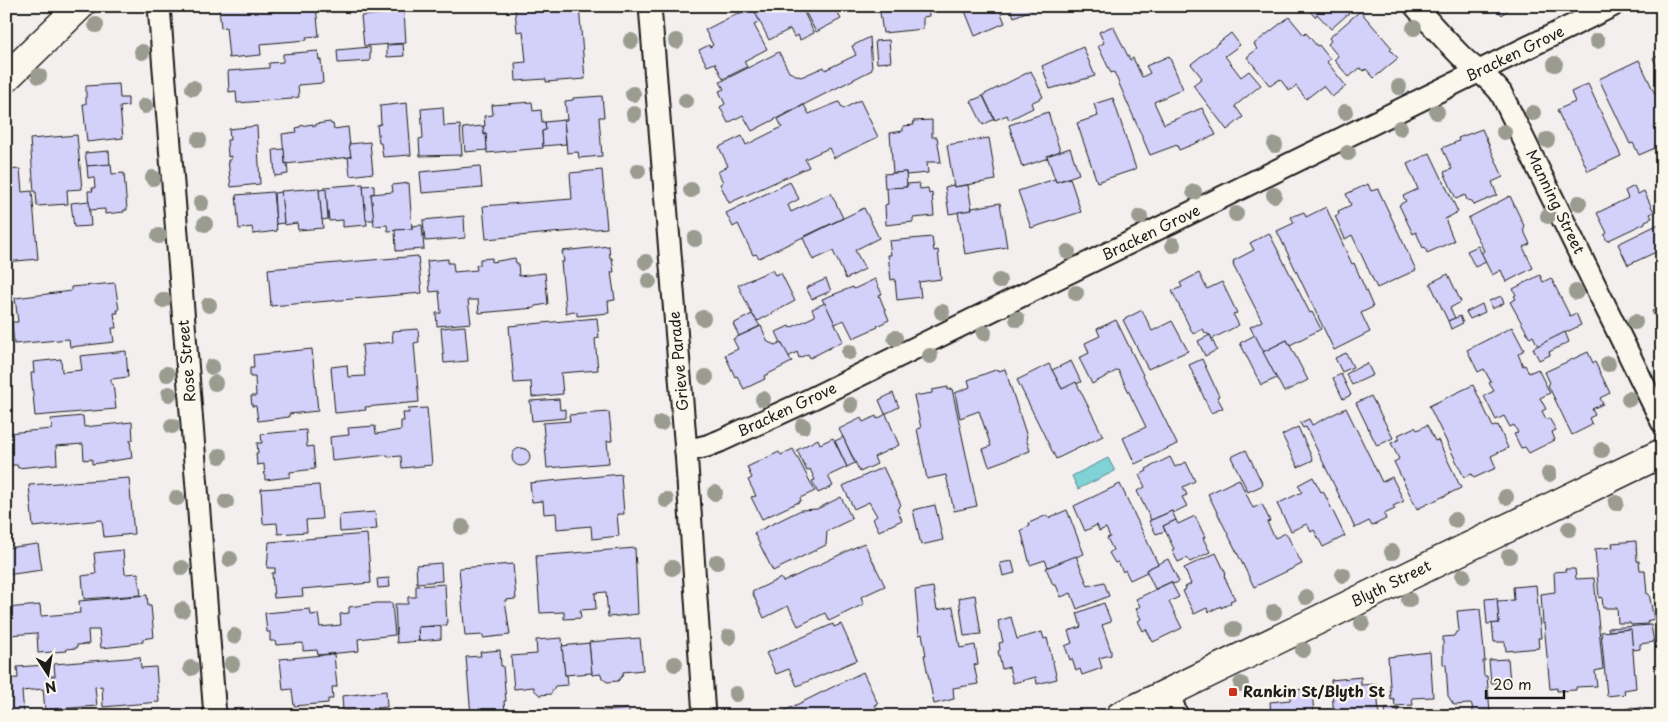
<svg xmlns="http://www.w3.org/2000/svg" width="1668" height="722" font-family="'Playpen Sans',sans-serif">
  <rect width="100%" height="100%" fill="#f3efef"/>
  <filter id="ink" filterUnits="userSpaceOnUse"><feTurbulence type="fractalNoise" baseFrequency=".02" numOctaves="2"/><feDisplacementMap in="SourceGraphic" scale="10" xChannelSelector="R" yChannelSelector="G"/><feConvolveMatrix kernelMatrix="1 2 1 2 8 2 1 2 1" color-interpolation-filters="sRGB"/></filter>
  <g filter="url(#ink)">
    <path fill="#80d2d7" stroke="#58898c" d="M1108 458 1115 471 1078 489 1072 476Z"/>
    <g fill="#d3d0f9" stroke="#1c1c1c">
      <path d="M242 6H316L319 36 306 37 307 40 260 44 261 55 229 58 226 27 221 28 219 8Z"/>
      <path d="M545 6H579L585 79 546 82V79L516 81 515 63 526 62 523 31 517 32 515 9Z"/>
      <path d="M752 6 760 22 754 25 767 49 744 61 747 67 723 79 715 63 707 66 699 50 709 45 710 47 713 45 705 30 738 13 739 15 745 11V10Z"/>
      <path d="M757 6H801L814 33 800 40 798 35 794 37 790 29 769 40 753 8Z"/>
      <path d="M802 6H843L839 8 840 10 837 12 841 19 816 32Z"/>
      <path d="M879 6H928L929 16 923 17V29L883 33Z"/>
      <path d="M963 6H998L1005 23 975 36Z"/>
      <path d="M1010 6H1032L1033 9 1014 17Z"/>
      <path d="M1305 6H1343L1349 13 1331 29 1317 14 1315 17Z"/>
      <path d="M1494 6H1512L1502 15Z"/>
      <path d="M1360 11 1392 48 1390 50 1398 58 1374 78 1366 69 1364 71 1360 68 1349 77 1334 60 1338 56 1328 44 1331 41 1329 38Z"/>
      <path d="M404 12 406 43 364 46 361 16Z"/>
      <path d="M1289 17 1304 35 1306 33 1317 46 1319 45 1330 59 1327 62 1346 86 1332 97 1323 86 1306 99 1296 86 1289 91 1280 79 1270 86 1247 57 1257 49 1254 44Z"/>
      <path d="M1113 26 1130 60 1133 58 1142 77 1150 73 1146 66 1169 56 1183 89 1154 102 1164 124 1202 108 1216 135 1179 150 1177 145 1150 155 1114 72 1111 73 1098 46 1104 43 1099 32Z"/>
      <path d="M1231 33 1240 45 1225 56 1241 77 1249 71 1261 85 1235 106 1243 117 1227 130 1193 85 1202 78 1191 64Z"/>
      <path d="M870 37 872 70 752 131 743 115 728 123 720 107 725 104 719 91 724 89 720 82 779 52 789 72 801 77 824 67 825 70 856 55 852 46Z"/>
      <path d="M889 40 891 62 877 63 875 41Z"/>
      <path d="M403 44 404 56 387 57V45Z"/>
      <path d="M370 47V61L338 63 337 50Z"/>
      <path d="M1083 47 1095 76 1050 89 1042 66Z"/>
      <path d="M318 51 319 60H321L323 83 298 85 299 97 292 98V99L237 103 236 91 229 92 228 71 269 68V63L283 62V54Z"/>
      <path d="M1662 54V77L1653 58Z"/>
      <path d="M1639 60 1662 109V134H1660L1662 145 1639 155 1633 143 1630 144 1599 79Z"/>
      <path d="M1031 71 1043 97 1031 103 1033 108 1009 120 1007 115 995 120 983 95Z"/>
      <path d="M119 84 120 98H128V106L120 107 123 138 87 142 83 104H86V86Z"/>
      <path d="M1588 84 1621 156 1588 171 1569 130 1567 131 1557 110 1575 102 1571 92Z"/>
      <path d="M602 96 604 117H599L602 156 579 158 578 152 567 153 564 120H567L565 101 573 100V98Z"/>
      <path d="M983 96 994 119 983 125 971 101Z"/>
      <path d="M1113 98 1136 169 1097 182 1077 123 1098 116 1094 104Z"/>
      <path d="M860 100 878 137 834 158 829 148 805 159 809 167 729 203 720 184 723 182 718 172 728 166 719 147 742 136 746 145 782 127 778 119 804 105 809 114 839 102 843 109Z"/>
      <path d="M532 102 533 111 541 110 542 122H545L546 130 542 131 543 148 487 153 486 134 484 135 483 126H485L484 116 493 115 492 105Z"/>
      <path d="M407 103 411 155 383 157 381 143H379L377 125 381 124 380 106Z"/>
      <path d="M443 107 444 126 460 125 462 155 420 156 419 139 423 138 421 109Z"/>
      <path d="M1048 112 1060 151 1047 156 1048 158 1022 167 1009 125Z"/>
      <path d="M564 120 566 144 543 146 542 131 546 130 545 122Z"/>
      <path d="M932 120V137H937L941 162H927L928 173 906 175V172L893 173 890 133 903 131V126L914 125 913 121Z"/>
      <path d="M330 122 331 124H333L334 129 348 127 351 157 285 164 282 134 297 132 296 128 300 127V126L313 124V126H316V124Z"/>
      <path d="M257 126 260 184 231 187 228 160H231V156L228 157 227 140H230L229 129Z"/>
      <path d="M483 126 484 135 486 134 487 150 465 152 463 128Z"/>
      <path d="M1482 129 1503 177 1492 182 1497 195 1474 205 1472 201 1467 200 1465 195 1456 199 1444 172 1452 169 1442 148 1459 141 1458 138Z"/>
      <path d="M77 135 82 189 67 190 68 204 37 206 36 192H34L30 139Z"/>
      <path d="M989 138 996 180 954 187 947 145Z"/>
      <path d="M370 142 373 173 350 176 348 157H351L349 144Z"/>
      <path d="M1070 148 1079 174 1056 182 1047 156Z"/>
      <path d="M284 149 285 164 287 163 288 174 275 176 273 150Z"/>
      <path d="M109 151 110 165 87 166 85 153Z"/>
      <path d="M1430 153 1458 212 1445 219 1454 241 1427 253 1425 247 1423 248 1416 232 1413 234 1399 205 1406 201 1403 196 1418 189 1407 164Z"/>
      <path d="M111 164 112 174 124 173 127 210H124V212L105 214V209L89 210 88 191H93L92 188H95L94 177 88 178 87 166Z"/>
      <path d="M480 166 482 188 422 193 420 172Z"/>
      <path d="M20 169 22 192 32 191 38 259 6 262V170Z"/>
      <path d="M602 170 607 228 486 239 483 206 572 199 570 173Z"/>
      <path d="M906 172 907 187 885 189 884 174Z"/>
      <path d="M1070 178 1081 212 1031 228 1018 191 1055 179 1056 182Z"/>
      <path d="M790 182 799 199 788 205 791 212 831 193 843 218 759 258 756 254 753 255 738 224 733 227 726 213Z"/>
      <path d="M409 183 412 229 388 231 387 225 374 226 371 194 393 192 392 185Z"/>
      <path d="M919 183 920 189 928 188 929 194 932 193 934 216 913 218V222L886 225 885 205 888 204 887 188 907 187V184Z"/>
      <path d="M363 184 367 225 343 227V220L329 221 325 187Z"/>
      <path d="M1368 184 1371 191 1378 189 1416 270 1377 288 1352 235 1345 239 1335 216 1339 214 1338 211 1351 205 1346 194Z"/>
      <path d="M374 185V193L371 194 374 220H366L363 186Z"/>
      <path d="M953 185 954 187 968 185 972 210 949 214 945 187Z"/>
      <path d="M1634 186 1638 194 1644 191 1654 212 1650 214 1652 218 1645 221V223L1607 241 1604 235 1607 233 1597 213 1628 198 1625 191Z"/>
      <path d="M319 188 323 228 298 230 297 223 284 225 281 191Z"/>
      <path d="M326 189 328 219 322 220 319 190Z"/>
      <path d="M273 192 277 231 253 234 252 227 239 229 236 195Z"/>
      <path d="M281 192 284 223 276 224 274 193Z"/>
      <path d="M1510 196 1525 228 1523 229 1530 244 1523 247 1533 268 1506 282 1501 270 1492 275 1481 253 1484 251 1468 218Z"/>
      <path d="M89 201 91 226 74 227 71 203Z"/>
      <path d="M1000 203 1007 247 965 254 958 212 972 210V208Z"/>
      <path d="M1326 207 1352 264 1354 263 1373 307 1361 313 1370 332 1334 350 1277 231 1294 223 1291 217 1304 212 1306 217Z"/>
      <path d="M864 208 879 238 855 250 865 269 846 279 833 251 813 260 803 238Z"/>
      <path d="M464 216 465 238 425 241 423 220Z"/>
      <path d="M1661 223 1662 262 1656 252 1628 265 1618 244Z"/>
      <path d="M422 225 424 249 396 251 395 230 412 229V226Z"/>
      <path d="M1269 233 1310 313 1312 312 1321 329 1290 345 1287 340 1263 352 1250 327 1262 321 1233 265 1234 264 1233 261 1254 250 1250 243Z"/>
      <path d="M932 237 934 251 938 250 941 279 919 282 921 297 897 300 895 279 891 280 888 255H891L889 241Z"/>
      <path d="M609 246 610 258H612L614 272H611L615 300 608 301 609 313 577 316V312L573 311 566 313 561 262H564L562 251Z"/>
      <path d="M1478 246 1486 262 1475 267 1467 251Z"/>
      <path d="M418 256 422 293 271 306 268 269Z"/>
      <path d="M492 258V262L515 258 516 263H518L519 276 545 273 548 304 535 306V308L479 313 478 300H468L471 323 437 326 436 313H441L439 291 430 292 427 261 448 259V263H453L454 272 477 270 476 265H480V259Z"/>
      <path d="M772 270 775 275 781 273 795 301 758 321 752 314 738 285Z"/>
      <path d="M1199 273 1207 289 1222 282 1237 313 1233 314 1239 325 1212 339 1210 335 1205 333 1203 329 1193 334 1172 291 1182 287 1180 283Z"/>
      <path d="M1448 274 1461 302 1450 308 1455 318 1448 321 1430 283Z"/>
      <path d="M1540 275 1543 282 1551 278 1570 316 1576 313 1581 325 1538 346 1533 336 1530 338 1510 302 1516 299 1514 296 1516 295 1513 289Z"/>
      <path d="M826 279 831 291 812 299 806 288Z"/>
      <path d="M875 279 882 294 879 295 889 320 877 326 878 327 853 338 844 320 835 324 822 299 853 287 854 289Z"/>
      <path d="M115 283 119 310H117L118 313H114L116 328H112L114 342 70 347 69 339 14 344 12 322H18L15 298 71 291V287Z"/>
      <path d="M1501 296 1504 303 1492 309 1489 301Z"/>
      <path d="M825 303 843 341 810 358 808 354 799 358 797 352 788 357 776 332 789 326 790 328 815 316 812 309Z"/>
      <path d="M1482 304 1485 312 1470 319 1466 312Z"/>
      <path d="M1662 306V330L1652 311Z"/>
      <path d="M1142 310 1152 331 1172 321 1188 351 1148 369 1123 320Z"/>
      <path d="M752 314 760 326 739 336 733 324Z"/>
      <path d="M1460 316 1463 323 1451 329 1448 321Z"/>
      <path d="M597 318 599 338 595 339 598 370 561 373 563 394 532 397 531 382 514 383 509 326Z"/>
      <path d="M1116 320 1177 444 1135 464 1123 438 1146 427 1118 370 1092 384 1079 358 1089 353 1085 343 1100 336 1097 329Z"/>
      <path d="M465 326 468 361 444 363 441 328Z"/>
      <path d="M761 326 768 342 775 345 781 342 792 362 764 376 765 379 744 389 737 376 735 377 725 355 738 349 733 339Z"/>
      <path d="M1512 327 1524 350 1518 354 1523 366 1525 365 1529 373 1538 369 1550 393 1540 398 1546 409 1542 411 1546 419 1549 418 1556 430 1552 432 1555 440 1529 453 1525 447 1521 448 1514 434 1518 433 1514 425 1510 427 1504 416 1496 420 1484 396 1494 391 1489 383 1491 382 1484 369 1478 372 1467 350Z"/>
      <path d="M418 329 419 342 414 343 419 402 365 407 366 410 335 413 331 367 347 365 348 377 365 376 362 345 393 342 392 331Z"/>
      <path d="M1565 332 1569 342 1549 352 1550 355 1539 360 1533 348Z"/>
      <path d="M1210 335 1217 350 1205 356 1198 341Z"/>
      <path d="M1255 335 1277 378 1261 385 1240 343Z"/>
      <path d="M1287 340 1308 380 1284 392 1263 352Z"/>
      <path d="M312 349 318 411 289 414V417L258 421 256 406H252L251 396H256L255 377H250V368H254L253 355Z"/>
      <path d="M126 351 128 377 111 379V384H113L116 409 35 416 31 373H34L33 362 61 359 62 372 82 370 80 356Z"/>
      <path d="M1588 352 1593 363 1595 362 1610 393 1600 398 1603 404 1592 409 1595 415 1589 418 1592 425 1572 435 1548 385 1550 383 1545 372Z"/>
      <path d="M1346 353 1353 367 1342 372 1335 358Z"/>
      <path d="M1202 359 1219 396 1217 397 1223 408 1211 413 1189 365Z"/>
      <path d="M1071 361 1081 382 1062 389 1052 370Z"/>
      <path d="M1367 363 1373 375 1352 385 1346 374Z"/>
      <path d="M1049 364 1062 389 1076 382 1103 436 1056 459 1017 380Z"/>
      <path d="M998 369 999 371 1005 369 1027 437 1026 438 1030 451 989 466 983 449 991 446 979 411 960 418 955 393 970 387 968 380Z"/>
      <path d="M1341 374 1351 395 1343 399 1333 378Z"/>
      <path d="M1473 385 1493 427 1498 425 1508 448 1491 456 1496 468 1474 478 1472 474 1464 477 1429 406Z"/>
      <path d="M948 387V390L952 389 977 506 954 511 946 475 927 479 917 429 921 428 914 396 932 393V390Z"/>
      <path d="M893 393 899 407 885 414 879 400Z"/>
      <path d="M1371 396 1393 438 1377 446 1356 403Z"/>
      <path d="M559 399 560 410 565 409V418L532 421 530 401Z"/>
      <path d="M427 408 432 465 402 468 401 456 388 457V455L332 461 330 437 349 435 348 428 375 426 376 434 401 430V421H404L403 413H409L408 409Z"/>
      <path d="M1346 408 1382 482 1392 477 1404 501 1393 506 1395 509 1384 514 1386 519 1372 526 1369 521 1355 528 1306 427 1303 428 1300 423 1309 419 1312 425Z"/>
      <path d="M609 412 612 441H607L609 463 547 468 543 423 570 421 569 415Z"/>
      <path d="M886 414 899 445 874 457 877 464 860 472 839 429 861 418 863 422 876 416 877 419Z"/>
      <path d="M83 416 84 427 132 422 133 440H130L132 458 92 464V459L84 460 83 444 56 446 57 464 18 468 17 465H10L7 433 52 429 51 419Z"/>
      <path d="M1427 425 1435 441 1438 440 1461 488 1417 509 1394 462 1399 459 1391 443 1400 439 1398 435 1415 427 1417 430Z"/>
      <path d="M1298 427 1313 460 1298 467 1282 435Z"/>
      <path d="M306 430 307 447 313 446 315 469 290 472V477L265 480 264 464 257 465 256 453H258L257 443H262L261 434Z"/>
      <path d="M843 437 855 463 847 467 835 441Z"/>
      <path d="M833 438 847 467 828 476 833 486 818 493 812 481 815 480 810 469 807 471 797 450 818 439 820 444Z"/>
      <circle cx="521" cy="457" r="9"/>
      <path d="M793 449 815 491 800 498 801 501 762 519 751 497 756 496 748 480 752 478 747 467 779 452 781 455Z"/>
      <path d="M1246 450 1263 485 1248 492 1231 457Z"/>
      <path d="M1170 457 1175 467 1186 462 1195 481 1183 487 1187 495 1182 497 1187 506 1173 513 1172 511 1151 520 1137 491 1145 487 1139 475 1147 471 1146 469Z"/>
      <path d="M883 467 901 505 897 509 902 520 879 531 873 519 877 516 869 502 854 509 843 486Z"/>
      <path d="M621 474 624 514H617L619 536 592 539 591 526 557 529 556 513 544 514 543 501 532 502 530 483Z"/>
      <path d="M1313 477 1321 492 1323 491 1345 536 1323 547 1314 530 1311 532 1307 524 1291 531 1277 504 1302 492 1298 485Z"/>
      <path d="M129 478 134 534 104 537 102 520 33 527 29 485Z"/>
      <path d="M1239 479 1253 508 1262 504 1270 521 1267 522 1275 538 1286 533 1302 564 1254 587 1208 494Z"/>
      <path d="M1120 484 1158 564 1146 570 1147 572 1130 580 1125 570 1123 572 1118 562 1115 563 1109 553 1113 550 1107 538 1110 537 1106 528 1099 531 1097 525 1085 531 1074 506Z"/>
      <path d="M319 485 322 519 306 520 307 532 278 534 277 523 263 524 261 489Z"/>
      <path d="M841 497 852 519 827 531 826 545 773 571 754 533 801 510 817 509Z"/>
      <path d="M935 505 943 540 921 545 913 510Z"/>
      <path d="M1067 510 1084 554 1048 567 1045 560 1030 565 1021 530 1030 526 1029 523 1047 515 1048 518Z"/>
      <path d="M1172 511 1176 520 1163 526 1165 531 1156 534 1149 521Z"/>
      <path d="M375 512 377 529 340 532 339 515Z"/>
      <path d="M1195 516 1205 537 1203 538 1210 552 1190 562 1187 558 1178 562 1172 550 1174 549 1163 526 1176 520 1178 524Z"/>
      <path d="M367 534 371 583 302 589 303 596 274 598 272 573H275V568H267L269 542Z"/>
      <path d="M1636 541 1637 561H1639L1640 570H1645L1647 594H1649L1654 619 1647 621 1648 624 1631 625 1630 623H1618L1617 608H1603L1602 597 1599 598 1595 549 1613 547 1612 543Z"/>
      <path d="M864 543 885 586 861 597 864 604 829 621 825 613 798 626 788 606 764 618 752 592 781 578 783 582Z"/>
      <path d="M38 544 42 570 6 575V548Z"/>
      <path d="M635 548 638 614 608 617 606 592 595 593 596 609 580 610 581 618 564 619V612L540 613 536 556Z"/>
      <path d="M123 550 125 574 138 573 141 595 84 599 82 576 96 574 94 553Z"/>
      <path d="M1216 553 1226 574 1224 576 1235 599 1230 601 1231 603 1221 608V606L1209 612 1207 608 1194 614 1183 591 1186 589 1185 587 1191 584 1184 568Z"/>
      <path d="M1076 556 1088 586 1104 582 1109 596 1077 609 1071 593 1061 597 1056 585H1053L1046 568Z"/>
      <path d="M1168 559 1179 582 1172 584 1171 582 1155 589 1146 570Z"/>
      <path d="M1012 561 1015 573 1003 576 1000 563Z"/>
      <path d="M441 563 442 581 417 583 416 565Z"/>
      <path d="M513 564 516 599 505 600 510 635 483 638V635L465 636 459 568Z"/>
      <path d="M1565 569H1575L1576 579 1594 578 1603 669 1595 671 1597 686 1576 687V690L1557 691V688L1550 689 1544 623 1543 624 1541 594 1555 592 1554 572 1566 571Z"/>
      <path d="M389 578 390 587 378 588 377 579Z"/>
      <path d="M1171 582 1179 597 1169 602 1182 628 1153 642 1146 629 1143 631 1138 621 1141 619 1136 609 1140 606 1136 599Z"/>
      <path d="M445 584 447 625 418 627 419 641 397 643 395 604H408V597H416V586Z"/>
      <path d="M1536 585 1541 638H1538L1539 648 1506 651 1505 642H1494L1492 623H1499L1497 601 1514 600 1513 587Z"/>
      <path d="M933 587 937 610 953 607 960 648 975 645 978 664 974 665 978 684 953 688 954 699 934 704 924 655H926L922 634 919 635 915 590Z"/>
      <path d="M147 595 148 606H151L154 637 143 639V642L131 644V645L101 648 99 630H88L89 644 77 645V648L66 649 67 651 38 653 37 633 9 635 11 649H6V608L40 605 41 616 80 613 79 601Z"/>
      <path d="M975 595 981 634 964 636 959 598Z"/>
      <path d="M1497 598 1499 623 1487 624 1485 599Z"/>
      <path d="M377 603H392L395 635 358 639 359 651 318 655 317 650 303 651V643L276 645 275 641H270V632H267L265 613 310 609 311 615 318 614 320 627 341 625 340 614 349 613V607Z"/>
      <path d="M1104 603 1111 622 1102 625 1111 651V655L1099 658 1102 668 1082 675 1080 669 1076 671 1072 659 1070 660 1065 646 1072 643 1068 631 1081 627 1077 613Z"/>
      <path d="M1480 609 1485 661H1483L1484 676H1487L1490 712 1473 713 1472 705 1470 704 1454 705 1448 696 1446 665 1443 664V637L1454 636 1456 632 1459 631 1457 611Z"/>
      <path d="M1011 617 1017 639 1042 632 1044 639 1047 638 1057 679 1037 684 1036 677 1013 683 1009 667 1002 669 998 651 1000 650 999 643 1003 642 998 621Z"/>
      <path d="M833 624 834 627 841 624 857 660 797 686 789 669 776 674 766 653Z"/>
      <path d="M1651 625 1654 642 1640 644V649L1633 650 1630 629 1609 631 1608 628Z"/>
      <path d="M441 626V639L419 641 418 627Z"/>
      <path d="M1631 629 1636 688 1624 690 1625 694 1607 696 1601 632Z"/>
      <path d="M562 638 565 675H567L568 685 555 686 551 694 540 695 534 690V687L514 689 511 656 537 654 536 640Z"/>
      <path d="M640 638 643 670 623 672V675L618 681 607 682 602 678 601 674 592 675 589 642Z"/>
      <path d="M589 643 592 673 565 675 562 646Z"/>
      <path d="M500 650 501 666H503L506 701H504L505 713 471 716 466 657 481 656 480 652Z"/>
      <path d="M1430 652 1433 697 1412 698 1413 705 1395 706 1394 699 1391 700 1388 657Z"/>
      <path d="M334 654 337 687H332L333 699H328V703L294 706 292 689 283 690 280 659Z"/>
      <path d="M140 657 141 668 156 667 159 702 103 707 102 686 95 687 97 706 45 710 43 689 22 691 24 714 6 716V679L18 678 17 667 46 665 48 676H55L54 664Z"/>
      <path d="M1508 659 1510 682 1491 683 1489 660Z"/>
      <path d="M863 672 878 704 875 705 881 716H774Z"/>
      <path d="M1361 677V685L1377 684 1379 716H1334L1331 680Z"/>
      <path d="M1312 689 1314 716H1271L1270 702 1290 700V690Z"/>
      <path d="M386 691 387 707 343 711 342 696Z"/>
      <path d="M1633 707 1636 709 1641 707 1645 716H1614L1613 714 1624 710 1625 712 1626 709Z"/>
      <path d="M1398 708V716H1386L1385 709Z"/>
      <path d="M629 709V716H584V713Z"/>
    </g>
    <g fill="none" stroke-linecap="round" stroke-linejoin="round">
      <defs>
        <g id="minor">
          <path d="M159 6 215 716"/>
          <path d="M650 6 686 451 704 716"/>
          <path d="M1415 6C1430 23 1445 40 1461 56 1474 69 1490 78 1501 93L1662 422"/>
          <path d="M686 451 707 446 720 441 811 399 1612 6"/>
          <path d="M1168 692 1177 716"/>
        </g>
        <path id="tertiary" d="M1120 716 1662 453"/>
        <path id="secondary" d="M6 78 80 6"/>
      </defs>
      <use href="#minor" stroke="#1c1c1c" stroke-width="25"/>
      <use href="#tertiary" stroke="#1c1c1c" stroke-width="31"/>
      <use href="#secondary" stroke="#1c1c1c" stroke-width="31"/>
      <use href="#minor" stroke="#fbf7ec" stroke-width="21"/>
      <use href="#tertiary" stroke="#fbf7ec" stroke-width="28"/>
      <use href="#secondary" stroke="#fbf7ec" stroke-width="28"/>
    </g>
    <g fill="#9a9c90">
      <circle cx="96" cy="25" r="8"/>
      <circle cx="1414" cy="28" r="8"/>
      <circle cx="631" cy="41" r="8"/>
      <circle cx="676" cy="41" r="8"/>
      <circle cx="1597" cy="41" r="8"/>
      <circle cx="142" cy="52" r="8"/>
      <circle cx="1555" cy="64" r="8"/>
      <circle cx="39" cy="76" r="8"/>
      <circle cx="1399" cy="87" r="8"/>
      <circle cx="193" cy="88" r="8"/>
      <circle cx="633" cy="94" r="8"/>
      <circle cx="686" cy="101" r="8"/>
      <circle cx="145" cy="106" r="8"/>
      <circle cx="1345" cy="112" r="8"/>
      <circle cx="1437" cy="112" r="8"/>
      <circle cx="1533" cy="113" r="8"/>
      <circle cx="634" cy="114" r="8"/>
      <circle cx="1400" cy="128" r="8"/>
      <circle cx="1504" cy="132" r="8"/>
      <circle cx="199" cy="140" r="8"/>
      <circle cx="1547" cy="140" r="8"/>
      <circle cx="1275" cy="145" r="8"/>
      <circle cx="1348" cy="153" r="8"/>
      <circle cx="638" cy="171" r="8"/>
      <circle cx="153" cy="178" r="8"/>
      <circle cx="691" cy="190" r="8"/>
      <circle cx="1194" cy="192" r="8"/>
      <circle cx="1274" cy="195" r="8"/>
      <circle cx="201" cy="203" r="8"/>
      <circle cx="1579" cy="203" r="8"/>
      <circle cx="1236" cy="214" r="8"/>
      <circle cx="1548" cy="216" r="8"/>
      <circle cx="1140" cy="217" r="8"/>
      <circle cx="205" cy="224" r="8"/>
      <circle cx="159" cy="236" r="8"/>
      <circle cx="695" cy="239" r="8"/>
      <circle cx="1173" cy="245" r="8"/>
      <circle cx="1068" cy="252" r="8"/>
      <circle cx="646" cy="262" r="8"/>
      <circle cx="649" cy="281" r="8"/>
      <circle cx="999" cy="281" r="8"/>
      <circle cx="1576" cy="292" r="8"/>
      <circle cx="1076" cy="293" r="8"/>
      <circle cx="163" cy="300" r="8"/>
      <circle cx="209" cy="305" r="8"/>
      <circle cx="942" cy="312" r="8"/>
      <circle cx="703" cy="318" r="8"/>
      <circle cx="1017" cy="319" r="8"/>
      <circle cx="1635" cy="322" r="8"/>
      <circle cx="984" cy="333" r="8"/>
      <circle cx="895" cy="338" r="8"/>
      <circle cx="849" cy="352" r="8"/>
      <circle cx="930" cy="356" r="8"/>
      <circle cx="1608" cy="364" r="8"/>
      <circle cx="212" cy="367" r="8"/>
      <circle cx="167" cy="374" r="8"/>
      <circle cx="706" cy="377" r="8"/>
      <circle cx="215" cy="383" r="8"/>
      <circle cx="169" cy="394" r="8"/>
      <circle cx="763" cy="399" r="8"/>
      <circle cx="1629" cy="399" r="8"/>
      <circle cx="851" cy="405" r="8"/>
      <circle cx="661" cy="423" r="8"/>
      <circle cx="172" cy="426" r="8"/>
      <circle cx="803" cy="426" r="8"/>
      <circle cx="1602" cy="450" r="8"/>
      <circle cx="220" cy="456" r="8"/>
      <circle cx="1549" cy="474" r="8"/>
      <circle cx="715" cy="493" r="8"/>
      <circle cx="1506" cy="497" r="8"/>
      <circle cx="177" cy="498" r="8"/>
      <circle cx="666" cy="500" r="8"/>
      <circle cx="226" cy="502" r="8"/>
      <circle cx="1616" cy="503" r="8"/>
      <circle cx="1455" cy="520" r="8"/>
      <circle cx="462" cy="527" r="8"/>
      <circle cx="1569" cy="529" r="8"/>
      <circle cx="1392" cy="552" r="8"/>
      <circle cx="1509" cy="556" r="8"/>
      <circle cx="230" cy="559" r="8"/>
      <circle cx="717" cy="562" r="8"/>
      <circle cx="182" cy="568" r="8"/>
      <circle cx="672" cy="568" r="8"/>
      <circle cx="1343" cy="575" r="8"/>
      <circle cx="1463" cy="576" r="8"/>
      <circle cx="1306" cy="597" r="8"/>
      <circle cx="1409" cy="600" r="8"/>
      <circle cx="182" cy="610" r="8"/>
      <circle cx="1274" cy="612" r="8"/>
      <circle cx="1362" cy="623" r="8"/>
      <circle cx="1234" cy="629" r="8"/>
      <circle cx="234" cy="636" r="8"/>
      <circle cx="729" cy="637" r="8"/>
      <circle cx="1303" cy="650" r="8"/>
      <circle cx="232" cy="664" r="8"/>
      <circle cx="675" cy="664" r="8"/>
      <circle cx="191" cy="668" r="8"/>
      <circle cx="1241" cy="684" r="8"/>
      <circle cx="736" cy="694" r="8"/>
    </g>
  </g>
  <rect fill="#c8321e" stroke="#fbf7ec" stroke-width="2" x="1228" y="687" width="10" height="10" rx="2.5"/>
  <g text-anchor="middle" stroke-width="4.5" stroke-linejoin="round" paint-order="stroke">
    <g font-size="15" fill="#1c1c1c" stroke="#fbf7ec">
      <text transform="translate(1515 54) rotate(-26)" y="5">Bracken Grove</text>
      <text transform="translate(1555 202) rotate(64)" y="5">Manning Street</text>
      <text transform="translate(1151 233) rotate(-26)" y="5">Bracken Grove</text>
      <text transform="translate(187 361) rotate(-95)" y="5">Rose Street</text>
      <text transform="translate(679 361) rotate(-95)" y="5">Grieve Parade</text>
      <text transform="translate(787 410) rotate(-25)" y="5">Bracken Grove</text>
      <text transform="translate(1391 584) rotate(-26)" y="5">Blyth Street</text>
    </g>
    <g font-size="15" font-weight="bold" fill="#1c1c1c" stroke="#fbf7ec" text-anchor="start">
      <text x="1243" y="697">Rankin St/Blyth St</text>
    </g>
  </g>
  <rect width="1668" height="722" fill="none" stroke="#fbf7ec" stroke-width="25"/>
  <rect x="12" y="12" width="1643" height="697" fill="none" stroke="#1c1c1c" stroke-width="2" filter="url(#ink)"/>
  <g transform="translate(48 674) rotate(168)" stroke="#fbf7ec" stroke-width="4" paint-order="stroke">
  <path d="M0-4L9 19L0 12L-9 19Z" fill="#1c1c1c"/>
  <text y="-8" font-size="14" font-weight="bold" text-anchor="middle" fill="#1c1c1c">N</text>
  </g>
  <path d="M1486 690v8h78v-8" fill="none" stroke="#1c1c1c" stroke-width="2.5"/>
  <text x="1493" y="690" font-size="15" fill="#1c1c1c" stroke="#fbf7ec" stroke-width="4" paint-order="stroke">20 m</text>
</svg>
